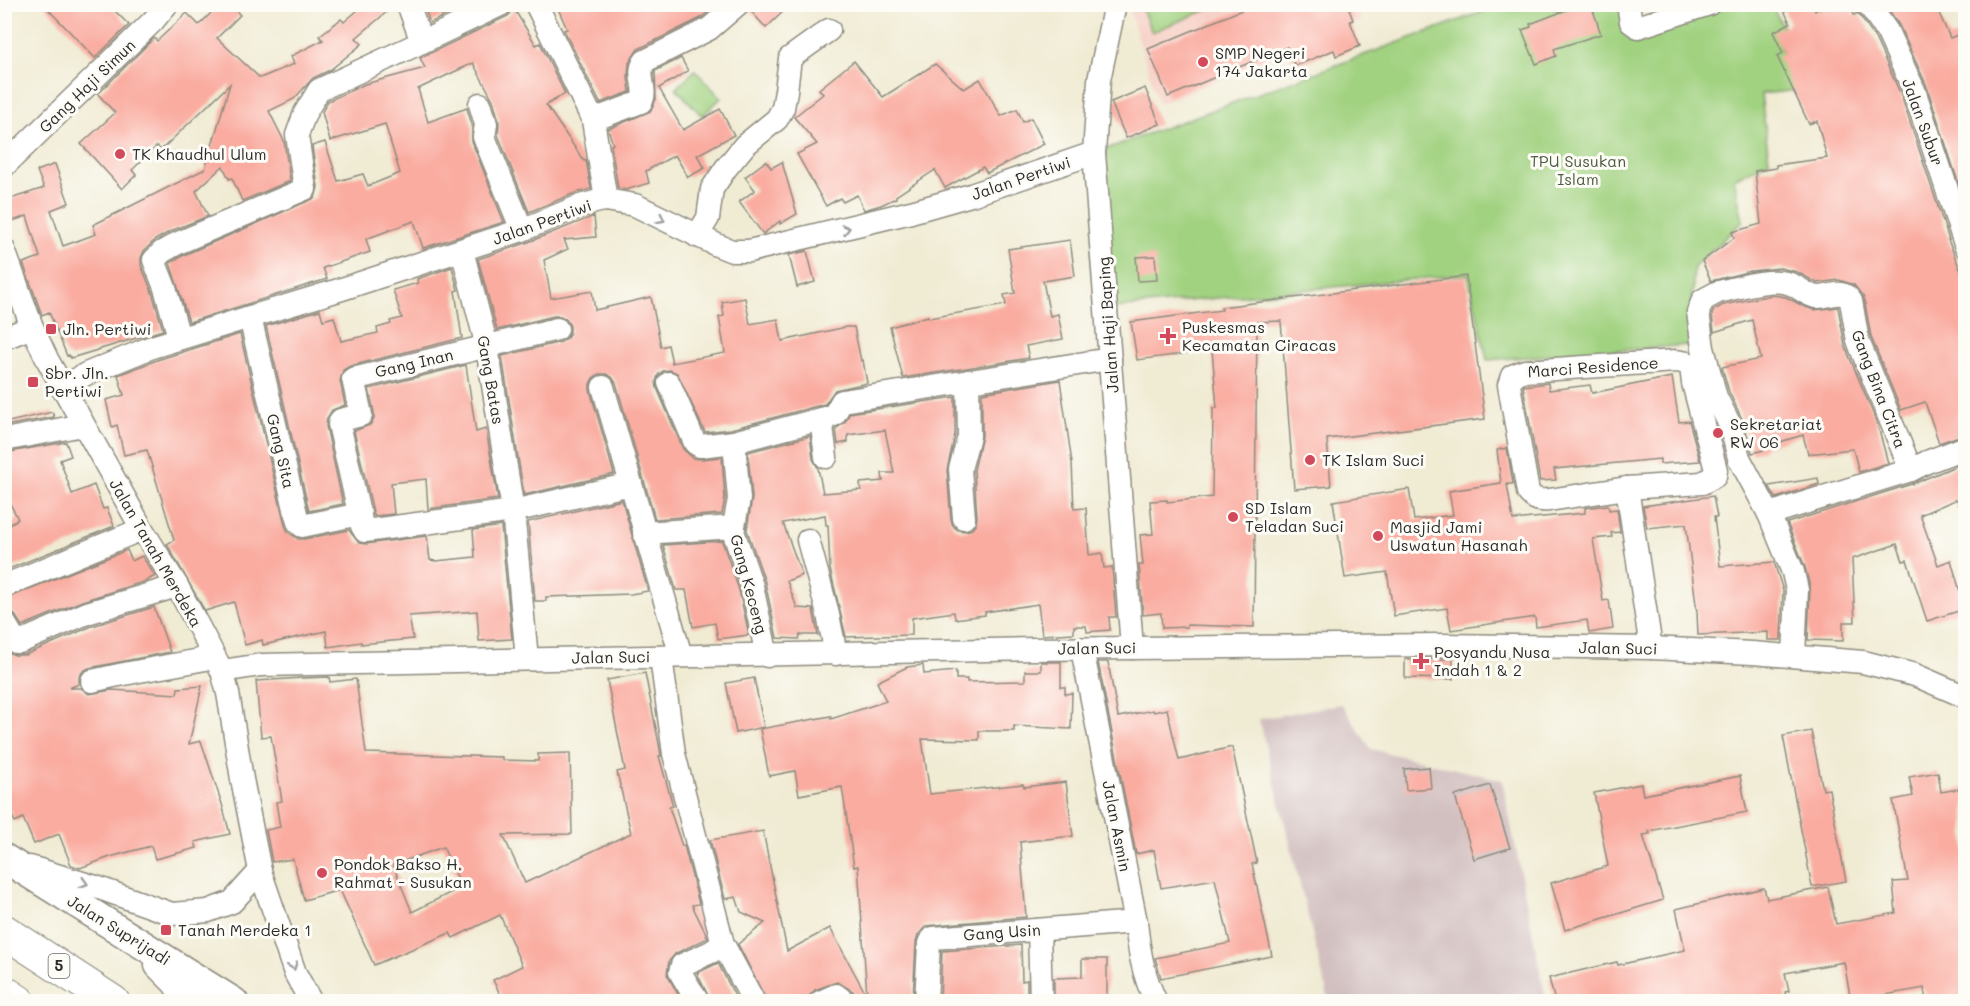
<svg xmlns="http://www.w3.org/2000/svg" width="1970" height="1006" font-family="Mali,sans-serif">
  <rect width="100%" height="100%" fill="#fdfcf7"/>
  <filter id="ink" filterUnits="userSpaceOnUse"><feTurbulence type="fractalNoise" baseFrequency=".0167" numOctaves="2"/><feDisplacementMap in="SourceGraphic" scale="12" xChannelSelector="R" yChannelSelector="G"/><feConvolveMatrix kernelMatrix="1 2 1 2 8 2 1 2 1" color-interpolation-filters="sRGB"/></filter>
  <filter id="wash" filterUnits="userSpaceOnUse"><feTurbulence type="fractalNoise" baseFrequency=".008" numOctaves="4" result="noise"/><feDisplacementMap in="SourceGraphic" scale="24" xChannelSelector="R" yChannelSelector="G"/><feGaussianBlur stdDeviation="1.35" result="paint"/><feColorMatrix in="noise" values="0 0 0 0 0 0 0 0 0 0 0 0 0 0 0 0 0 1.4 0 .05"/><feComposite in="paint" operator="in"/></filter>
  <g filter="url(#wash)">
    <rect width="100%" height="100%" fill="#f0ebd3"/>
    <path fill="#f7d1c8" d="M1128 5H1354L1361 21 1159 104Z"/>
    <path fill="#d2bfc0" d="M1342 704 1371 749 1502 780 1546 1001H1329L1259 719Z"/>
    <g fill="#a1d280" stroke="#667e56" stroke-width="1.5">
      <path d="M1140 5H1219L1152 32Z"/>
      <path d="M1525 5H1622L1626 25 1699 5H1771L1790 39 1780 46 1798 90 1761 94 1769 161 1734 179 1743 221 1694 267 1689 345 1487 360 1468 274 1115 308 1098 152 1490 9Z"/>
      <path d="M695 70 721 98 702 116 676 88Z"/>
    </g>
    <g id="blocks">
      <g fill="#faaca0" fill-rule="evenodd">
        <path d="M43 4H108L129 25 95 58Z"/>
        <path d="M220 4H229L240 15 217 38 260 78 294 64 291 56 323 40 319 36 341 19 344 22 365 4 395 5 356 38 362 44 330 70 313 78 294 99 269 111 284 141 290 181 242 201 232 178 229 179 223 166 196 191 208 216 171 231 155 240 144 251 141 258V265L152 292 163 330 71 358 69 355 67 356 49 312 42 315 23 263 40 257 27 216 4 224V201L44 188 37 171 55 164 69 203 51 210 63 246 96 234 93 225 205 169 230 84 161 150 157 146 132 170 136 175 122 189 81 144 115 113 98 94 154 38 157 41 187 13 199 25Z"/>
        <path d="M423 4H469L430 23Z"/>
        <path d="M556 4H717L701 18 638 49 629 63 628 77 630 92 600 103 564 30 567 29Z"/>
        <path d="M751 4H791L766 28 750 10Z"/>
        <path d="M1256 4H1347L1353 20 1350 21 1360 46 1336 56 1334 50 1295 66 1287 47 1168 97 1148 49Z"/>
        <path d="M1582 4H1591L1601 34 1554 49 1556 56 1536 64 1522 30 1531 27 1530 24Z"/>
        <path d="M1781 4H1812L1815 11 1828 4H1849L1854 15 1858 13 1875 38 1901 95 1949 240H1948L1965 281V434L1939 443 1925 402 1901 410 1871 337 1864 298 1854 285 1839 280 1817 283 1797 272 1780 268 1751 271 1711 281 1702 261 1734 238 1732 232 1761 224 1755 171 1776 168V165L1827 158 1817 121 1809 124 1777 56 1783 53 1773 32 1790 23Z"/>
        <path d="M1885 4H1935L1950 38 1965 32V203L1926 84 1899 25Z"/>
        <path d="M514 9 536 45 540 43 565 94 546 105 584 161 586 160 591 189 575 193 529 212 498 135 499 121 493 100 473 63 418 89 428 122 467 108 472 125V142L504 222 423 248 414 221 366 239 370 252 323 268 327 279 189 322 170 263 184 255 315 198 318 187 312 146 325 142 338 181 363 174 368 186 400 173 385 124 330 141 322 112 328 101 365 84 425 68 420 58 508 16Z"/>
        <path d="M681 58 688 71 659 88 683 130 720 109 734 135 697 155 705 168 688 177 675 155 646 171 649 183 626 190 618 188 611 145 613 144 608 129 651 111 656 99 655 71Z"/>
        <path d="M854 61 883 97 935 64 964 89 980 79 1001 116 1017 109 1023 122 1031 118 1044 144 987 173 983 167 945 188 935 170 896 196V198L881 205 864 210 857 195 843 202 840 198 826 206 797 154 817 144 794 117 823 94 819 89Z"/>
        <path d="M1145 88 1160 124 1126 138 1111 102Z"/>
        <path d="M766 161 771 168 782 162 797 214 780 224V221L763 234 739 202 755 190 745 177Z"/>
        <path d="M594 216 596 237 564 240 568 249 544 260 551 298 592 291 595 310 651 297 661 347 668 345 672 363 725 353 719 317 724 316 722 302 745 298 750 324 778 319 782 341 846 327H854L861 361 863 360 867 383 835 390 825 404 731 429 705 432 677 373 670 370 663 371 658 375 656 382 657 388 683 449 693 458 701 459 722 457 725 498 722 514 655 519 616 383 612 377 606 374H599L593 378 590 384V390L614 474 524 495 502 356 561 342 567 338 570 333V326L566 319 560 316H554L497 330 478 259 526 243Z"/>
        <path d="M1070 240 1075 276 1043 281 1050 316 1058 314 1063 339 1026 346 1029 358 903 378 890 327 928 316 929 318 1006 305 1004 295 1015 293 1008 249Z"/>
        <path d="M807 251 815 282 797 287 789 255Z"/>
        <path d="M1155 256 1157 280 1138 281 1136 257Z"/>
        <path d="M452 267 458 290 455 291 462 338 350 366 343 370 340 381 345 405 332 410 327 418 326 426 343 504 309 511 266 326 320 310 323 320 334 317 341 341 378 333 377 328 391 324 390 321 402 318 393 290 418 283 417 279Z"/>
        <path d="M1466 276 1485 419 1327 439 1331 486 1294 489 1281 321 1257 322 1254 627 1187 625V627L1162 628 1161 613 1143 615 1139 565H1143L1140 535 1153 534 1150 501 1167 500V502L1212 497 1213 408H1217L1212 350 1137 360 1131 322 1222 310 1221 307Z"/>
        <path d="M1772 295 1786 297 1803 306 1814 310 1838 307 1845 346 1877 423 1888 463 1859 472 1853 449 1808 454 1803 435 1763 447 1764 450 1752 453 1744 423 1729 392 1722 367 1761 359 1752 320 1714 332 1712 314 1714 310 1723 305Z"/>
        <path d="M240 334 285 525 288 532 298 539H304L349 530 359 543 366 544 427 536 430 560 436 561 475 557 473 530 501 526 512 639 479 641 477 611 409 616 413 639 361 644V642L328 647 326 631 263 645 262 640 245 645 234 602 205 611 167 544 174 540 147 450 124 455 117 425 112 427 106 400 124 395 118 375 157 360Z"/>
        <path d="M466 365 476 432 486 429 498 499 428 509 426 479 391 483 394 514 374 516 354 431 370 425 374 419V412L369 389Z"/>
        <path d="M1672 377 1679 422 1689 421 1700 461 1660 464V459L1554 469 1556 480 1540 481 1523 386 1548 383 1549 390 1590 385 1592 393Z"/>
        <path d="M1060 380 1072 463 1074 509 1086 508 1089 555 1102 553 1104 568 1112 567 1116 617H1109L1110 630 1087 632 1086 626H1074V633L1042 635 1038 604 985 612V615L955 619 954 612 912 618V635L846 637 830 569 828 525H826L825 515 783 523 802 575 787 581 797 608 813 609 818 635H800L799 639 777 638 765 582 747 530 752 498 748 452 810 436 813 459 818 468 823 493 861 490 860 483 883 481 882 473H894L885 430 848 435V442L838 444 836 429 845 422 850 413 955 397V434L947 470 951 520 953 526 958 530 966 531 972 529 976 524 977 517 974 470 982 436V393Z"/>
        <path d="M52 412 54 417 4 426V423Z"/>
        <path d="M66 442 71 456 60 460 72 494 94 485 103 509 107 508 114 526 4 571V528L18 519 4 492V453Z"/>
        <path d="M1507 448 1513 484H1507L1513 520 1585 513V508L1608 505 1609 510 1617 509 1620 532 1611 533 1612 537 1593 539 1603 601 1609 600 1613 629 1589 633 1587 620 1536 627 1535 617 1451 630 1447 608 1394 616 1387 572 1345 578 1333 501 1409 489 1414 520 1453 515 1449 491 1501 483 1497 450Z"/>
        <path d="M1965 462V513L1962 514 1957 499 1920 515 1938 565 1951 560 1965 609 1927 621 1907 560 1903 561 1897 544 1852 559 1855 622H1843V641L1808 640 1810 587 1805 567 1787 523 1915 483Z"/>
        <path d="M1818 478 1819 484 1776 498 1769 486Z"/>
        <path d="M1713 496 1717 517H1714L1720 566 1774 562 1783 591 1781 640H1768V632L1698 635 1697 613 1686 524 1647 528 1643 506Z"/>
        <path d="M622 500 648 591 631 594 546 597V601H535L528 522Z"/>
        <path d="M722 541 739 590 749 635 718 639 715 623 693 627 686 590H676L663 545Z"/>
        <path d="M127 550 132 561 142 556 155 576 146 581 82 601 22 626 15 615 6 609 4 606V599Z"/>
        <path d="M154 607 170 652 89 668 83 671 79 677V684L69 688H81L89 694 112 690 177 694 178 688 202 686 189 744 201 741 222 804 230 834 195 842 197 848 155 859 151 846 110 857 80 868 71 865 59 834 34 844 23 818 15 822 4 800V651L15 655H25L92 626Z"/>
        <path d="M1405 659H1453V679L1405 678Z"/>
        <path d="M1041 662H1061V687H1065V694L1072 693 1071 729 1014 726V731H979V740L922 739 930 794 1023 784 1024 787 1066 782 1073 836 1020 842 1026 917 926 926 918 935 916 942 913 999 897 998 895 1002H858L853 991 837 982 815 990 805 1002H767L738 944 765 923 741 912 736 897 725 899 710 840 763 831 787 951 830 928 867 996 858 866 854 867 842 787 799 795 795 771 769 776 760 729 831 716V719L886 701 877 682 907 667 923 665 924 674 956 671V679H967V682L1025 681V671H1041Z"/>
        <path d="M1098 662H1108L1118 717 1153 710 1154 712 1167 709 1179 760 1232 747 1257 863 1252 864 1272 956 1161 978 1155 958 1230 943 1215 879 1161 888 1154 850 1136 854Z"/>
        <path d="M645 673 659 744 661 756H659L673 806 669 807 682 846 684 845 699 904 692 905 708 938 676 953 669 961 667 974 682 1002H504L493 980 522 966 500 915 453 938 450 933 374 965 340 890 304 900 293 859 272 862 266 830 280 827 276 802 282 801 271 736 261 737 256 681 302 678 329 677 330 682 356 679 366 753 502 757V760L538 761V754L570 753 572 834 503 835 525 883 631 833 617 772 625 770 607 680ZM443 847 462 887 412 912 393 865Z"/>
        <path d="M754 678 764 727 736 733 726 683Z"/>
        <path d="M1811 731 1823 790 1829 789 1846 881 1812 887 1783 736Z"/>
        <path d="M1429 767 1431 788 1406 790 1404 769Z"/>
        <path d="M1938 772 1941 792 1965 788V999L1926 1002 1924 988 1851 1001 1844 962 1785 973 1789 991 1785 992 1787 1002H1555L1549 978 1617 962 1618 965 1685 950 1676 909 1764 888 1767 899 1828 887 1836 924 1896 913 1893 882 1908 881 1893 800 1913 796 1909 777Z"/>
        <path d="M1740 776 1747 812 1649 831 1650 834 1643 835 1663 900 1565 930 1551 883 1608 866 1594 793 1641 784 1643 795Z"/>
        <path d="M1490 785 1510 848 1474 859 1455 796Z"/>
        <path d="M1021 945 1022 981 1027 980V1002H940L942 951Z"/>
        <path d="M1082 959H1107V1002H1054V978L1082 977Z"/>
        <path d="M718 963 738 1002H711L697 973Z"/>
      </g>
    </g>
  </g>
  <g filter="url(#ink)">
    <use href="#blocks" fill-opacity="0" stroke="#8e8b7f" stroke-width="1.5"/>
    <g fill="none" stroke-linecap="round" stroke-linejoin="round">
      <defs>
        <g id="minor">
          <path d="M536 4 593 120 606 200"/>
          <path d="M1115 4 1099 80 1094 153 1132 648"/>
          <path d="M1628 4 1631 22 1638 27 1709 4"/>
          <path d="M1868 4 1887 31 1914 90 1966 247"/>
          <path d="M422 42 502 4"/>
          <path d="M480 104 486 124 484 137 522 230"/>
          <path d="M593 120 641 102C649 90 635 74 645 61L709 29 738 4"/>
          <path d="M4 166 153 21 167 4"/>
          <path d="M697 236 708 218 712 189 726 168 745 145 777 119 783 108 786 91 790 58 829 30"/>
          <path d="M4 250 32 327 47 359 142 529 177 586 222 671 228 693 242 779 260 871 295 973 311 1002"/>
          <path d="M462 250 487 347 513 511 527 659"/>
          <path d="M250 317 298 522 302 526 360 514"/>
          <path d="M557 329 353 379 361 415 341 420 339 424 362 526 365 531 513 511 631 484 603 387"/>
          <path d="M179 337 165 288 154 260 162 252 178 243 305 189 297 135 305 113 319 90 422 42 408 4"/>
          <path d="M4 338 32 327"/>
          <path d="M1676 361 1688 363 1691 367 1693 383 1716 470 1715 476 1702 483 1627 488 1549 500C1540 501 1534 500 1528 492L1509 385 1512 376 1525 371Z"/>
          <path d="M669 383 695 443 700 446 734 442 821 419 834 415 842 401 1110 359"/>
          <path d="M62 388 86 374 152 347 342 289 522 230 580 206 599 201 606 200 635 205 717 245 732 251H749L911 212 971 195 1094 153"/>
          <path d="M821 419 826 457"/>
          <path d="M4 440 83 425"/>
          <path d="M734 442 739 499 733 531 752 586 767 656"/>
          <path d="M631 484 681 656"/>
          <path d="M1627 488 1651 648"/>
          <path d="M1769 514 1911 470 1927 462 1966 447"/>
          <path d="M964 518 960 469 969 436 968 381"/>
          <path d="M644 533 734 527"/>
          <path d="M808 540 827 610 836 654"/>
          <path d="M4 586 142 529"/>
          <path d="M4 622 16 642H20L87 613 177 586"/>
          <path d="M1082 649 1136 922C1139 951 1143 975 1156 1002"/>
          <path d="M1794 656 1797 590 1793 572 1769 514 1739 458 1731 427 1716 397 1703 348 1698 312 1703 300 1718 292C1737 288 1769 278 1787 283 1798 285 1806 296 1817 297 1829 298 1842 287 1851 301L1858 341 1911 470"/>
          <path d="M661 657 674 754 723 944 754 1002"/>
          <path d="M222 671 261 665 1035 649 1440 645 1651 648 1752 653 1863 662 1915 675 1966 697"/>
          <path d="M92 681C132 671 173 666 214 657"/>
          <path d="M30 867 99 888 172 914 208 911 232 902 260 871"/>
          <path d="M1039 930 1041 1002"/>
          <path d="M698 1002 680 972 682 965 711 952 723 944"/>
          <path d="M820 1002 836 995 845 1002"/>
          <path d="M926 1002 929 943 933 938 1136 922"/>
        </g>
        <g id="major">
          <path d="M4 858 234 1002"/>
          <path d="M159 965 176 982 189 1002"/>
        </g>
        <g id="highway">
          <path d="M4 931 113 1002"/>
          <path d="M4 992 19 1002"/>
        </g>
      </defs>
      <use href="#minor" stroke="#8e8b7f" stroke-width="25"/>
      <use href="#major" stroke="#8e8b7f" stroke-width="31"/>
      <use href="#highway" stroke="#8e8b7f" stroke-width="35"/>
      <use href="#minor" stroke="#fff" stroke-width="22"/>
      <use href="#major" stroke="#fff" stroke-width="28"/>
      <use href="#highway" stroke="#fff" stroke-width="33"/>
    </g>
    <defs><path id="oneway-chevron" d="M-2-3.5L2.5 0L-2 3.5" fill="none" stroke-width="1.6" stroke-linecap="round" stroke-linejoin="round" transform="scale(1.5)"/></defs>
    <g stroke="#a0a0a0">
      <use href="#oneway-chevron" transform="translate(661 219) rotate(27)"/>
      <use href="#oneway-chevron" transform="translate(846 229) rotate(-14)"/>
      <use href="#oneway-chevron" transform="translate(84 883) rotate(17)"/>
      <use href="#oneway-chevron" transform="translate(293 966) rotate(70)"/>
    </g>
  </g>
  <g fill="#d1495b" stroke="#fdfcf7" stroke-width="2">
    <circle cx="1203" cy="62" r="6"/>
    <circle cx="120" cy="154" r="6"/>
    <rect x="45" y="323" width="12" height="12" rx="3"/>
    <path d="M1165 327h6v6h6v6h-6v6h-6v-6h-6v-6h6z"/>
    <rect x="27" y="376" width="12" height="12" rx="3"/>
    <circle cx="1718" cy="433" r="6"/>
    <circle cx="1310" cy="460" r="6"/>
    <circle cx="1233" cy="517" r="6"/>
    <circle cx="1378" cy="536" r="6"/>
    <path d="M1418 652h6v6h6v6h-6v6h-6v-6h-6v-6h6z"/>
    <circle cx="322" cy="873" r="6"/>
    <rect x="160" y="924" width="12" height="12" rx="3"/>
  </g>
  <g text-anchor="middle" stroke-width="6" stroke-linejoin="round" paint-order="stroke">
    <rect fill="#fdfcf7" stroke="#6a6a68" stroke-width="1.5" x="48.5" y="954" width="21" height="24" rx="4.5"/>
    <g font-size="15" font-weight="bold" fill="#2b2b2b">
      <text x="59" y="971">5</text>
    </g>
    <g font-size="16" fill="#2b2b2b" stroke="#fdfcf7" text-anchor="start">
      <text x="1215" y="59">SMP Negeri<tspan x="1215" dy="18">174 Jakarta</tspan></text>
      <text x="132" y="160">TK Khaudhul Ulum</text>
      <text x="1182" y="333">Puskesmas<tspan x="1182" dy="18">Kecamatan Ciracas</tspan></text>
      <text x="63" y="335">Jln. Pertiwi</text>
      <text x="45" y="379">Sbr. Jln.<tspan x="45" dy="18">Pertiwi</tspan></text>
      <text x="1730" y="430">Sekretariat<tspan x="1730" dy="18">RW 06</tspan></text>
      <text x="1322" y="466">TK Islam Suci</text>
      <text x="1245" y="514">SD Islam<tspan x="1245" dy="18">Teladan Suci</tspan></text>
      <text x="1390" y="533">Masjid Jami<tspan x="1390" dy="18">Uswatun Hasanah</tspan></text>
      <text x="1434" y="658">Posyandu Nusa<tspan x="1434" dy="18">Indah 1 &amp; 2</tspan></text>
      <text x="334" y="870">Pondok Bakso H.<tspan x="334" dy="18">Rahmat - Susukan</tspan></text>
      <text x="178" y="936">Tanah Merdeka 1</text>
    </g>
    <g font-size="16" fill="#2b2b2b" stroke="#fdfcf7">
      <text transform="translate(87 86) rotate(-44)" y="6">Gang Haji Simun</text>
      <text transform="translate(1923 122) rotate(70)" y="6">Jalan Subur</text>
      <text transform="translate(1021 178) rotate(-19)" y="6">Jalan Pertiwi</text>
      <text transform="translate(542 222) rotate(-20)" y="6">Jalan Pertiwi</text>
      <text transform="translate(1108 325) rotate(-94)" y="6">Jalan Haji Baping</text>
      <text transform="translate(414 363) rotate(-13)" y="6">Gang Inan</text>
      <text transform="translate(1593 367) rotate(-4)" y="6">Marci Residence</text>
      <text transform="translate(491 380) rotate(80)" y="6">Gang Batas</text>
      <text transform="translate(1879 389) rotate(69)" y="6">Gang Bina Citra</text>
      <text transform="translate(281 451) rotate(77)" y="6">Gang Sita</text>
      <text transform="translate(156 553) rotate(60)" y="6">Jalan Tanah Merdeka</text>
      <text transform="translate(749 584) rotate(75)" y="6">Gang Keceng</text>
      <text transform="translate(1097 648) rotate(-1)" y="6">Jalan Suci</text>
      <text transform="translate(1618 648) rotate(1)" y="6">Jalan Suci</text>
      <text transform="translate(611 657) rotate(-1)" y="6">Jalan Suci</text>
      <text transform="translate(1117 826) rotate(79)" y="6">Jalan Asmin</text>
      <text transform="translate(119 930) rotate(32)" y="6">Jalan Suprijadi</text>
      <text transform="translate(1002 932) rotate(-4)" y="6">Gang Usin</text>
    </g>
    <g font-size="16" fill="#4e5d44" stroke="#fdfcf7">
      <text x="1578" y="167">TPU Susukan<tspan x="1578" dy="18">Islam</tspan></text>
    </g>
  </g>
  <rect width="1970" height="1006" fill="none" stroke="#fdfcf7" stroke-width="24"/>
</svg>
